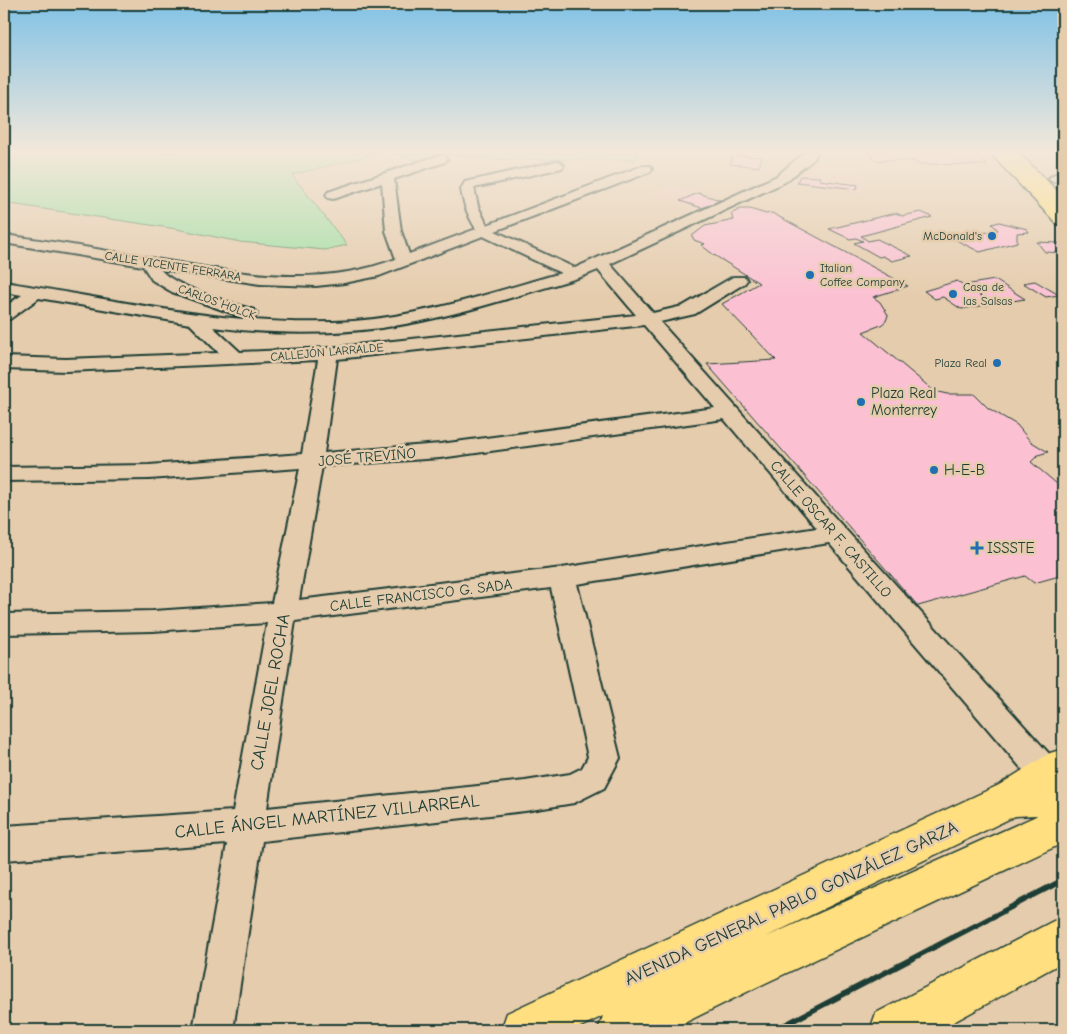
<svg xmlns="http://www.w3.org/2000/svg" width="1067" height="1034" font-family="'Comic Neue',sans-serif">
  <rect width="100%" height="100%" fill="#e5ccad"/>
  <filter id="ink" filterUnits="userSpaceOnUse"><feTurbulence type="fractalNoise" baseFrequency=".02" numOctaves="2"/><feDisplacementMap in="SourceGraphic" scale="10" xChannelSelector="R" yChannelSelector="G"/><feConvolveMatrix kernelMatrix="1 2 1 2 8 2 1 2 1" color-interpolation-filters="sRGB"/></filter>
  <g filter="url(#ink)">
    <g fill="#ecc9b8">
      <path d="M816 161 866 166 864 193 788 181 805 172Z"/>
      <path d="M671 185 723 201 701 211 651 194Z"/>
    </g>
    <g fill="#a3e0a6" stroke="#618e6d">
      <path d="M4 152H383L292 175 347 245 325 250 240 242 177 229 4 203Z"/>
      <path d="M387 152H638L635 160 496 159 442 154 420 161Z"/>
    </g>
    <g fill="#fbc1d3" stroke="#1f3d34">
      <path d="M869 152H975L987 165 917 164 915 161 874 160Z"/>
      <path d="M733 155 762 157 759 167 730 164Z"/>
      <path d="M800 176 820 177 819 180 858 185 857 189 797 182Z"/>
      <path d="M698 193 720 200 702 208 680 201Z"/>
      <path d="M740 209H750L766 214 772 213 908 286 873 297 880 302 888 315 886 321 881 325 863 332 934 391 947 394H974L988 408 1017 425 1030 441 1048 452 1038 455 1031 462 1063 489V575L1034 583 1025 576 918 606 707 364 776 360 722 304 759 283 714 255 701 245 705 244 694 240 692 236 705 226 734 220 731 214Z"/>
      <path d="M921 212 932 217 861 236 868 241 877 239 912 256 892 261 883 256 879 257 854 243 863 241 856 238 850 239 829 229 896 213 902 216Z"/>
      <path d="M999 222 1027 229 1029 232 1017 233V242L980 252 954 239 998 230 992 224Z"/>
      <path d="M1037 242 1058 243 1063 248V253L1045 252Z"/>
      <path d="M995 280 1025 299 993 304 964 285Z"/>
      <path d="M957 281 964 285 993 304 961 309 943 297 935 299 924 291Z"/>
      <path d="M1035 281 1059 295 1046 297 1023 283Z"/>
    </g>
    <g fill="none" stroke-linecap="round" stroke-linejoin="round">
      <defs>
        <g id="minor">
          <path d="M805 152H817L814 159 785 182 610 264 653 313 683 306 733 277H745L747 280 745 283 695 314 660 322 844 528 1063 769V807L1051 803 829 543 577 584 620 758 604 788 574 803 525 811 262 841 233 1030H193L227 844 4 860V826L233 811 267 623 153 631 4 634V614L153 611 272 603 300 468 149 479 4 481V467L149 465 302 454 318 360 66 371 4 369V357L66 359 219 353 190 324 39 298 10 319 4 320V307L22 295 4 292V282C120 300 235 329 354 321 424 316 493 292 561 273L483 236 379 276 344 283 316 286 260 284 160 269C173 287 232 303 254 310L257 314 254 318 248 319 172 292 152 280 143 266 4 243V235C52 241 101 250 150 258 233 272 314 290 396 259L386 231 382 183 333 199 328 198 326 195 328 192 437 156H445L447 159 445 162 394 179 401 231 409 254 476 229C468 216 463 204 461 189L465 182 558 161 564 165 562 168 474 188 478 206 487 225 642 166H650L652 169 650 172 495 231 575 268 777 176ZM598 270 636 315 328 348 240 352 213 327C268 334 326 335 381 328 449 319 515 296 581 277ZM644 325 715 408 440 444 324 453 337 359ZM724 419 817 528 562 568 299 600 322 466 440 458ZM551 588 588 757 582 768 570 774 525 781 267 808 295 621Z"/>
          <path d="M1055 174 1063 175V183L1051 181 1049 178Z"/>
        </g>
        <g id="major">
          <path d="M989 152H1004L1063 212V226L1057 224Z"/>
          <path d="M1063 749V843L757 987 670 1030H598L603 1016 574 1030H501L507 1013 999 785 1050 753ZM1037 815 1036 816 766 937 1015 816Z"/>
          <path d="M1063 916V962L939 1030H870L876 1013Z"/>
        </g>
        <path id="highway" d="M1003 152H1018L1063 197V210L1057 208Z"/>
      </defs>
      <use href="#minor" stroke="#1f3d34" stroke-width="4"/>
      <use href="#major" stroke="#1f3d34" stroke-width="3"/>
      <use href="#highway" stroke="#1f3d34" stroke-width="3"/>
      <use href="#minor" fill="#e5ccad" fill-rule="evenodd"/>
      <use href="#major" fill="#ffdf80" fill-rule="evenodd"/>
      <use href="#highway" fill="#ffdf80" fill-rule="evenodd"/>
      <path stroke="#1f3d34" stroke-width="5.5" d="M775 1030 1063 880"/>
    </g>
  </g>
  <linearGradient id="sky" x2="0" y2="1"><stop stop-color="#81c2e6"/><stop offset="0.51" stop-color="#f3e8da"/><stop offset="1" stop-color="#f3e8da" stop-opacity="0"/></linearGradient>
  <rect width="1067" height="297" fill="url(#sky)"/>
  <g fill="#1f6fb2" stroke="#e5ccad" stroke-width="2">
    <circle cx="992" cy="236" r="5"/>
    <circle cx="810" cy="275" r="5"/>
    <circle cx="953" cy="294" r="5"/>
    <circle cx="997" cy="363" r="5"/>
    <circle cx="861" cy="402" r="5"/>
    <circle cx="934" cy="470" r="5"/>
    <path d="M974.5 540.5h5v5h5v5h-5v5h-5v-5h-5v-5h5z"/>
  </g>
  <g text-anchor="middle" stroke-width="5" stroke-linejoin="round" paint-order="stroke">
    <g font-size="12" fill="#1f3d34" stroke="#e5ccad" text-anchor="end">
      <text x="982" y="240">McDonald's</text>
      <text x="820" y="272" text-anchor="start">Italian<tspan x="820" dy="14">Coffee Company</tspan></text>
      <text x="963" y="291" text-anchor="start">Casa de<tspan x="963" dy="14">las Salsas</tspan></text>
      <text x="987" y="367">Plaza Real</text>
    </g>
    <g font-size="12" fill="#1f3d34" stroke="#e5ccad">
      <text transform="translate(173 266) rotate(9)" y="4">CALLE VICENTE FERRARA</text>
      <text transform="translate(217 302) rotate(20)" y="4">CARLOS HOLCK</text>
      <text transform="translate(327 352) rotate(-5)" y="4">CALLEJÓN LARRALDE</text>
    </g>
    <g font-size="15" fill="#1f3d34" stroke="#e5ccad" text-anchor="start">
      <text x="871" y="398">Plaza Real<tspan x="871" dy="17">Monterrey</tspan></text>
      <text x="944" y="475">H-E-B</text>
      <text x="987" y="553">ISSSTE</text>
    </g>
    <g font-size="15" fill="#1f3d34" stroke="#e5ccad">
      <text transform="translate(367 457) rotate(-5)" y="5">JOSÉ TREVIÑO</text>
      <text transform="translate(831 529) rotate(49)" y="5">CALLE OSCAR F. CASTILLO</text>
      <text transform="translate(421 595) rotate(-7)" y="5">CALLE FRANCISCO G. SADA</text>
    </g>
    <g font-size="18" fill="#1f3d34" stroke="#e5ccad">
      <text transform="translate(270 692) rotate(-80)" y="6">CALLE JOEL ROCHA</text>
      <text transform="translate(327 816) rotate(-6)" y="6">CALLE ÁNGEL MARTÍNEZ VILLARREAL</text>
      <text transform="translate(791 903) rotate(-25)" y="6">AVENIDA GENERAL PABLO GONZÁLEZ GARZA</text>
    </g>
  </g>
  <rect width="1067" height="1034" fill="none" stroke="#e5ccad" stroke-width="20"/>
  <rect x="10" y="10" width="1047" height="1014" fill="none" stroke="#1f3d34" stroke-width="2" filter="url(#ink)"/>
</svg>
